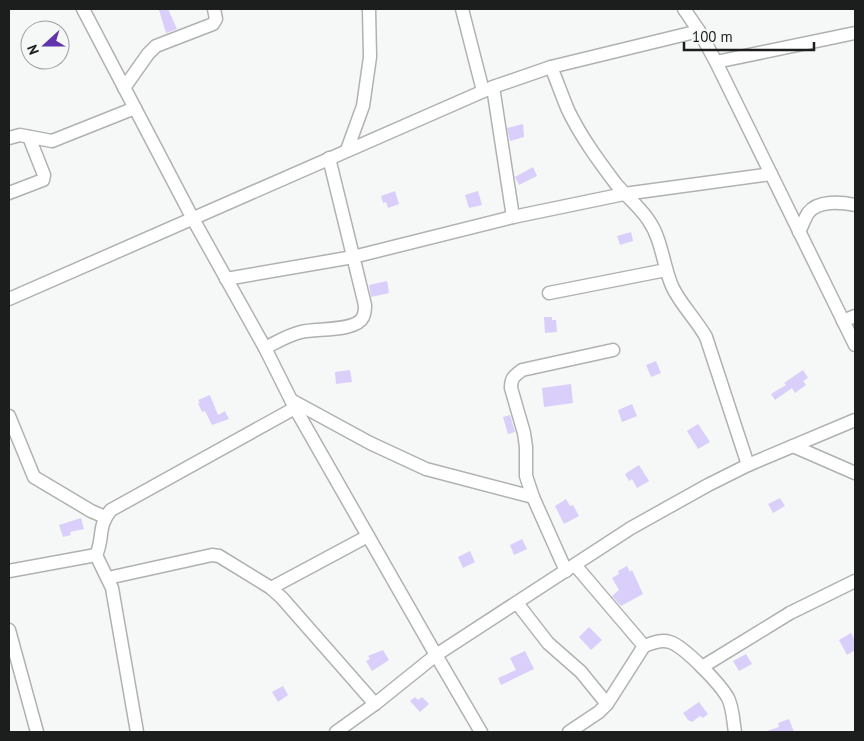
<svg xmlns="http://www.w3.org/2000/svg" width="864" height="741" font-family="'PT Sans',sans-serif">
  <rect width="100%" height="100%" fill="#f5f8f6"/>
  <g fill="#d9cffa">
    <path d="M163 9H168L177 29 166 33 159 10Z"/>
    <path d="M523 124 524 137 510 141 507 128Z"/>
    <path d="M533 167 537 176 519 185 515 177Z"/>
    <path d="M395 191 399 204 388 208 386 202 383 203 381 196Z"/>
    <path d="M478 191 482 205 469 208 465 195Z"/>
    <path d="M631 232 633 241 620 245 617 236Z"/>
    <path d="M387 281 389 293 371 297 369 285Z"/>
    <path d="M544 317H552V320H556L557 332 545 333Z"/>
    <path d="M656 361 661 373 651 377 646 365Z"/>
    <path d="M350 370 352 382 336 384 335 372Z"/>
    <path d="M803 370 808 378 803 381 806 385 795 393 792 388 775 400 771 394 786 385 784 383Z"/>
    <path d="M571 384 573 403 544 407 542 388Z"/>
    <path d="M210 395 218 415 225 411 229 419 212 425 205 411 202 412 198 403H200L198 400Z"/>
    <path d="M632 404 637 416 622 422 618 410Z"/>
    <path d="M510 415 515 432 508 434 503 417Z"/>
    <path d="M698 424 710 442 698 449 687 431Z"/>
    <path d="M639 465 649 481 637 488 632 479 629 481 625 474Z"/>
    <path d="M780 498 785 506 773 513 768 504Z"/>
    <path d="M566 499 570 506 573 505 579 516 564 524 555 506Z"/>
    <path d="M81 518 84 529 70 532 71 535 63 537 59 525Z"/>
    <path d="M522 539 527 549 514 555 510 545Z"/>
    <path d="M470 551 475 562 463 568 458 557Z"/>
    <path d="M627 566 630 572 632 570 643 594 621 606 612 596 619 590 612 578 619 574 618 571Z"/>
    <path d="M589 627 602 640 591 650 579 637Z"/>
    <path d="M851 633 855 641V650L847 655 839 640Z"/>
    <path d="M383 650 389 660 372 671 366 661 370 659 368 656Z"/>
    <path d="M525 651 534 669 501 685 498 678 516 670 510 658Z"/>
    <path d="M746 654 752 664 739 671 733 661Z"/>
    <path d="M283 686 288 695 278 702 272 692Z"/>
    <path d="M415 697 418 700 422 697 429 704 420 712 410 701Z"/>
    <path d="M699 702 708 714 703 718 700 716 692 722 688 720 683 713Z"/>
    <path d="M789 719 794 732H767V731L779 727 778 723Z"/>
  </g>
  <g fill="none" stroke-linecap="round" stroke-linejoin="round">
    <defs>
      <g id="minor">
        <path d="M83 9 193 219 265 348 295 408 436 655 481 732"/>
        <path d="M462 9 483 91"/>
        <path d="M684 9 699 31 716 62 855 345"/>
        <path d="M716 62 855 33"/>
        <path d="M551 67C557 81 562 96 568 110 581 137 598 160 616 184 627 197 640 207 649 221 662 240 663 265 672 286 680 304 696 319 706 337L748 465"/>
        <path d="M493 87 513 217"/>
        <path d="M124 88 148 54 156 46 213 24 216 19 214 9"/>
        <path d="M9 138 20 135 52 141 135 108"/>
        <path d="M347 150 363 106 370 57 369 9"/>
        <path d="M9 193 43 180 44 175 29 137"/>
        <path d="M799 232C802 226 805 218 808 213 818 200 841 202 855 205"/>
        <path d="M226 279 353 257 513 217 624 194 771 174"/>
        <path d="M549 293 666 270"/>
        <path d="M9 299 493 87 551 67 699 31"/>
        <path d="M843 321 855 316"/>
        <path d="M265 348C277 342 288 335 301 332 316 328 356 332 363 317 365 313 365 309 365 305L329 158"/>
        <path d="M291 400 370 443 426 469 533 497"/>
        <path d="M9 416 34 477 91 511 105 517"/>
        <path d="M793 446 855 473"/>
        <path d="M96 555 112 588 137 732"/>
        <path d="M575 565 644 646C653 643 661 639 670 642 685 647 720 684 728 698 733 708 733 721 735 732"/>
        <path d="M9 571 96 555C104 539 97 526 111 510L295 408"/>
        <path d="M566 571 533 497 526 476V447L524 433 511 388C511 378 514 376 522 370L613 350"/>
        <path d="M108 578 212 555 219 556 271 588 282 598 375 704"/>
        <path d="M271 588 368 536"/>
        <path d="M517 603 548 643 581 672 607 704 599 712 569 732"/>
        <path d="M9 630 37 732"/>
        <path d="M702 667 790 613 855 581"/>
        <path d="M607 704 644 646"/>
        <path d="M336 732 375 704 436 655 631 528 708 485 748 465 855 420"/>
      </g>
    </defs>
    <use href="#minor" stroke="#afb2b0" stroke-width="15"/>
    <use href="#minor" stroke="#fff" stroke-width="12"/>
  </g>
  <rect width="864" height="741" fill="none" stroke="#1c1d1d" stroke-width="20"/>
  <g transform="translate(45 45) rotate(249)"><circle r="24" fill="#f5f8f6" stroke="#9ea09f"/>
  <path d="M0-4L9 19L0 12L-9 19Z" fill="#6134ac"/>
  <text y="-8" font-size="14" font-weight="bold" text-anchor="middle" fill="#1c1d1d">N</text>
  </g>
  <path d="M684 42v8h130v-8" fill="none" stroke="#1c1d1d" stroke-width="2.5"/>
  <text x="692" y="42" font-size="15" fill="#1c1d1d" stroke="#f5f8f6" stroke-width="4" paint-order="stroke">100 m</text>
</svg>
